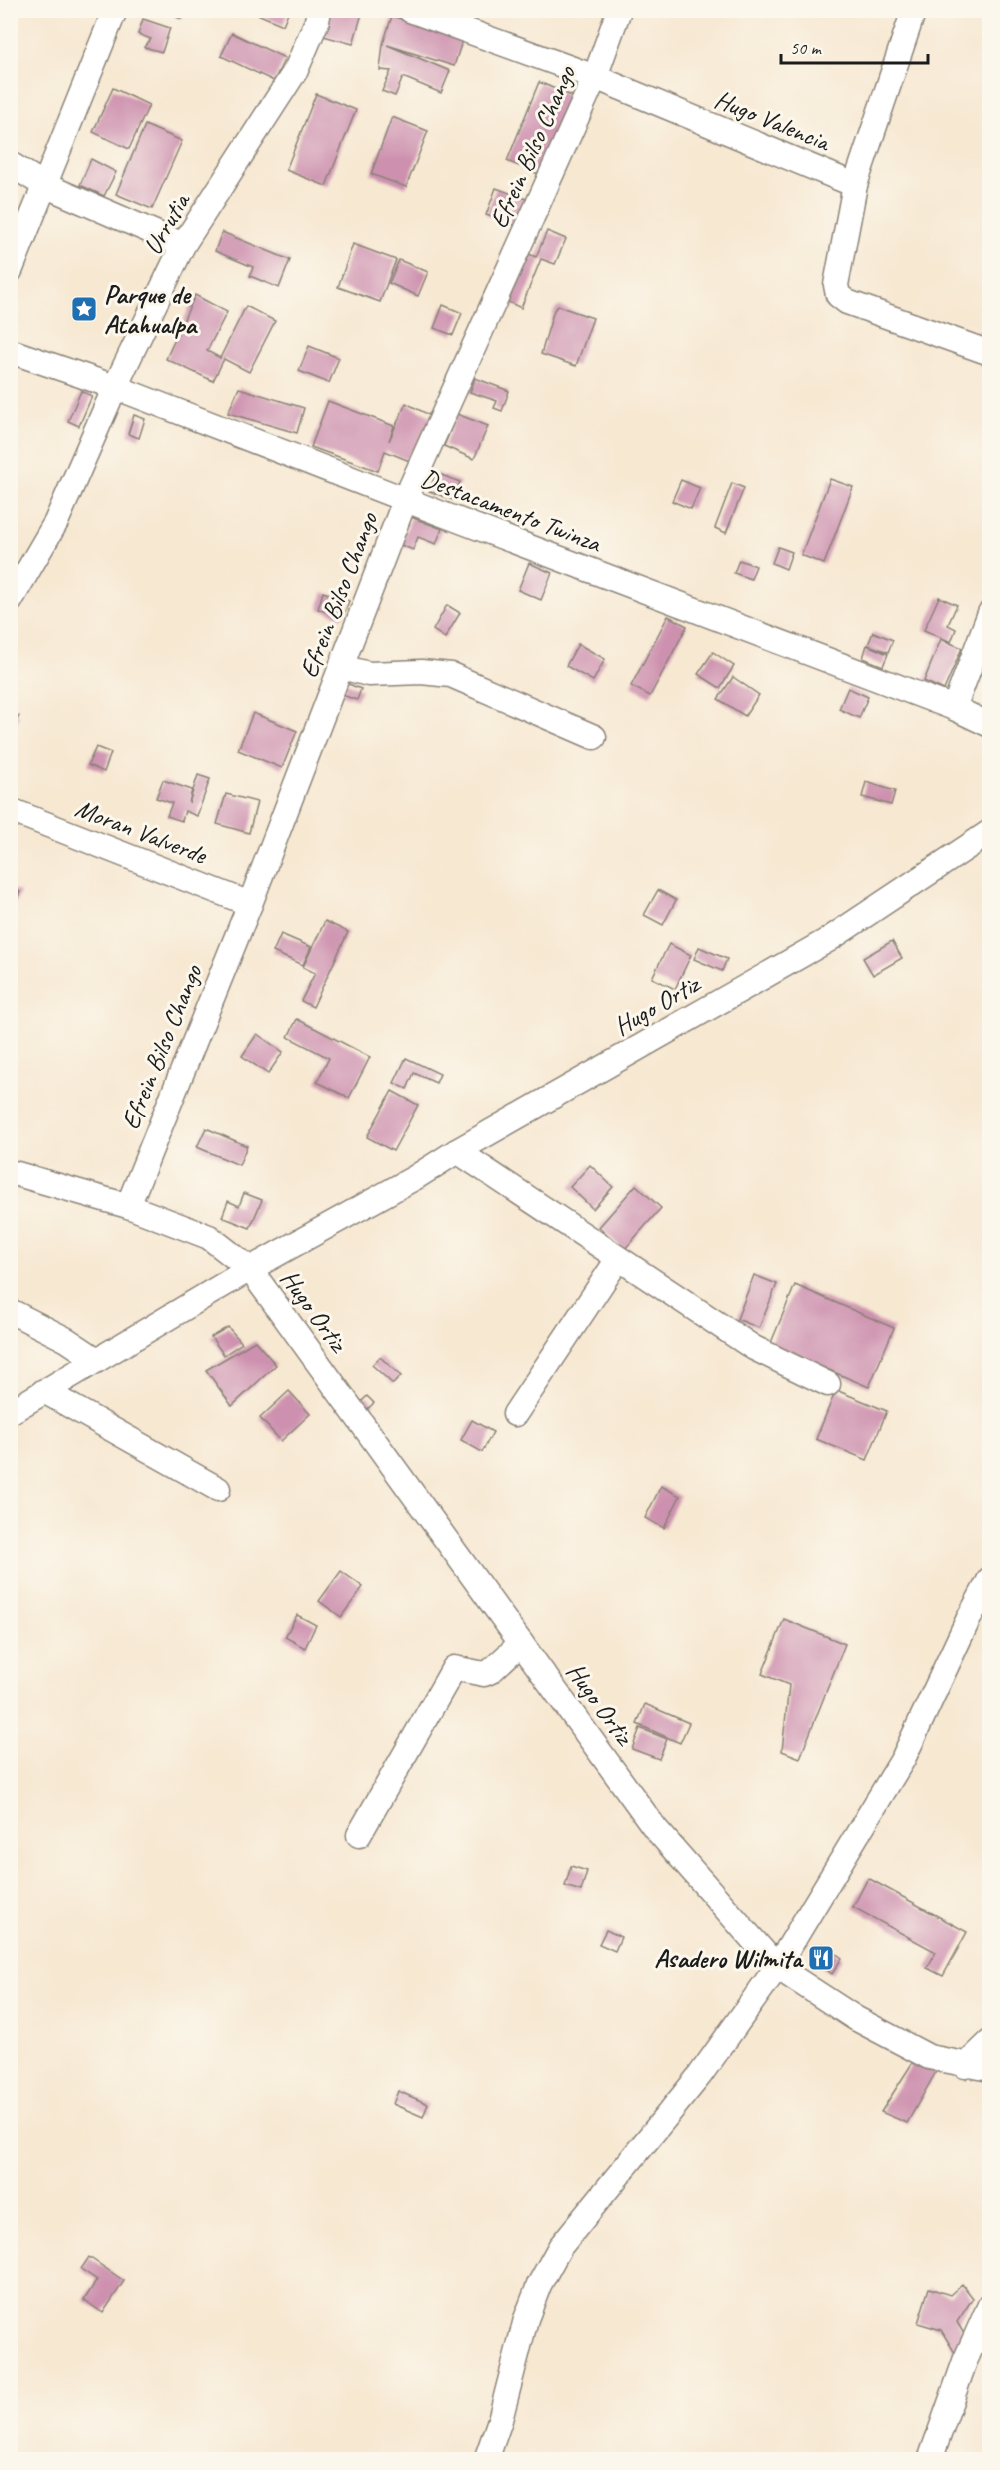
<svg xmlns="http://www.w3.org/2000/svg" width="1000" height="2470" font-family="Caveat,sans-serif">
  <rect width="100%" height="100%" fill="#fbf7ec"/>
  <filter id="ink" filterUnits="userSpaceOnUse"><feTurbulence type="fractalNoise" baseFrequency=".0167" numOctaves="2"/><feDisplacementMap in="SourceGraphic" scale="12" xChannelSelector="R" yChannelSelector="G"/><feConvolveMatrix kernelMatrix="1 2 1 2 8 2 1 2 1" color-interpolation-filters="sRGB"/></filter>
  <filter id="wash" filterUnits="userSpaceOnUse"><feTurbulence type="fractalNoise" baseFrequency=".008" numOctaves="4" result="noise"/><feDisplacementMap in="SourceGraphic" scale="24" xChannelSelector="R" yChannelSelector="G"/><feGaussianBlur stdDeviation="1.35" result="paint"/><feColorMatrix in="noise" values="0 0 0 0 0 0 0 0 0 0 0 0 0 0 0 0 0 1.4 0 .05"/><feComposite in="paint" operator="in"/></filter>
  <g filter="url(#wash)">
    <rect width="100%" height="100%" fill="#f7e8d2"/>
    <g id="blocks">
      <g fill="#cd91af">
        <path d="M162 10H185L181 19Z"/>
        <path d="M255 10H289L283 25 255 13Z"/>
        <path d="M323 10H363L353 44 316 34Z"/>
        <path d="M392 16 463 38 454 66 387 45 450 71 441 93 403 77 395 96 382 91 391 71 380 70 383 44Z"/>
        <path d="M143 19 170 28 162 52 144 47 151 39 138 34Z"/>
        <path d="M232 33 285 58 274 81 221 56Z"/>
        <path d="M539 82 574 97 543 176 507 161Z"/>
        <path d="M113 88 149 105 129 149 93 132Z"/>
        <path d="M316 94 356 110 326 186 286 170Z"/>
        <path d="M392 117 428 131 406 187 371 174Z"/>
        <path d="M145 125 182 141 152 209 116 194Z"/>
        <path d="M91 159 116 172 104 196 80 185Z"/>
        <path d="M496 188 534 202 525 229 486 215Z"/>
        <path d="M547 231 566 239 555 264 541 259 521 308 504 300 524 252 536 257Z"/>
        <path d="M222 232 290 260 279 288 250 276 253 267 215 251Z"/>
        <path d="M353 244 396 260 380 302 338 287Z"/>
        <path d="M399 260 428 272 418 296 389 283Z"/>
        <path d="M195 295 227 312 207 351 220 358 246 306 275 321 249 372 224 359 213 381 166 359Z"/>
        <path d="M443 305 462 313 453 335 434 328Z"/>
        <path d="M558 306 593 318 576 366 541 354 554 310Z"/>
        <path d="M309 346 339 358 329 383 299 371Z"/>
        <path d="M475 378 509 391 502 411 494 408 497 401 470 392Z"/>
        <path d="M239 388 304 408 297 433 228 413Z"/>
        <path d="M81 391 92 396 79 426 68 421Z"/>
        <path d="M328 401 394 426 389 441 406 403 435 418 412 462 385 451 378 471 311 447Z"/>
        <path d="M457 414 488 426 474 459 444 446Z"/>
        <path d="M134 415 145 419 139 438 128 434Z"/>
        <path d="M436 473 460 482 453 500 429 491Z"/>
        <path d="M830 479 853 487 824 564 801 555Z"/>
        <path d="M681 480 700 488 691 509 672 501Z"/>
        <path d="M732 483 744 488 726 533 715 528Z"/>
        <path d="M411 517 442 529 436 544 418 537 413 550 401 545Z"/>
        <path d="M778 547 792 552 786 569 772 563Z"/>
        <path d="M739 560 756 566 751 579 734 573Z"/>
        <path d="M529 563 552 573 541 600 518 590Z"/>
        <path d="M323 592 349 601 343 617 318 609Z"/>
        <path d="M939 597 957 605 948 625 956 629 951 642 924 630Z"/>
        <path d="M447 605 460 613 445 638 433 630Z"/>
        <path d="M668 616 687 626 650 696 631 686Z"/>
        <path d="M873 632 893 640 888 652 868 645Z"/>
        <path d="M941 639 962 648 944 690 924 681Z"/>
        <path d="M578 644 605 659 593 681 566 666Z"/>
        <path d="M867 645 888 654 883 666 863 658Z"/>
        <path d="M713 652 734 666 720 688 698 674Z"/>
        <path d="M733 677 759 695 745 716 718 699Z"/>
        <path d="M346 683 361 689 357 700 342 695Z"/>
        <path d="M848 688 868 697 859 718 839 709Z"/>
        <path d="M10 713 19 716 10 735Z"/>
        <path d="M253 713 297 731 282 768 238 750Z"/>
        <path d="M96 747 111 753 104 772 88 765Z"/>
        <path d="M198 775 210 779 197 816 185 811 182 821 167 816 172 803 156 798 163 780 192 790 189 803Z"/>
        <path d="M866 782 895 791 891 805 862 797Z"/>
        <path d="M226 794 257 802 249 833 217 824Z"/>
        <path d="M10 888 20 892 10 915Z"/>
        <path d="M658 890 676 900 663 925 644 915Z"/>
        <path d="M325 921 348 932 313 1007 301 1001 315 973 303 967Z"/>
        <path d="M281 934 311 947 303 965 273 952Z"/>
        <path d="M892 941 902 958 873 975 863 958Z"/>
        <path d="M669 944 691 955 675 989 652 978Z"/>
        <path d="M699 947 727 959 722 971 694 959Z"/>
        <path d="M297 1019 370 1057 349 1098 317 1082 329 1058 288 1037Z"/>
        <path d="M257 1034 283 1052 268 1074 242 1056Z"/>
        <path d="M406 1058 440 1074 436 1083 414 1073 407 1089 394 1083Z"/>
        <path d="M392 1091 418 1105 393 1151 367 1137Z"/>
        <path d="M206 1128 247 1146 239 1165 197 1147Z"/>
        <path d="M590 1165 613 1187 593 1209 570 1187Z"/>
        <path d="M636 1185 661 1208 624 1250 599 1227Z"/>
        <path d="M244 1193 262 1200 250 1228 222 1217 228 1201 239 1206Z"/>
        <path d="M754 1275 777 1284 759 1328 737 1319Z"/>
        <path d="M795 1285 894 1328 869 1387 770 1345Z"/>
        <path d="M228 1327 242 1343 224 1355 211 1337Z"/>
        <path d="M255 1341 276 1365 232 1406 206 1370Z"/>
        <path d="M380 1357 401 1376 393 1384 372 1365Z"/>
        <path d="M836 1390 887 1411 867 1460 816 1439Z"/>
        <path d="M289 1391 310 1414 281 1441 260 1418Z"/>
        <path d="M367 1396 374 1403 364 1412 358 1405Z"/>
        <path d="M472 1420 493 1432 482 1452 461 1440Z"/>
        <path d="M661 1486 680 1496 664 1528 645 1518Z"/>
        <path d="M341 1571 363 1587 341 1617 319 1601Z"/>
        <path d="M297 1615 316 1625 305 1648 285 1637Z"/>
        <path d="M784 1619 845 1644 800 1758 782 1751 789 1685 762 1674Z"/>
        <path d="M645 1704 689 1723 680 1743 637 1724Z"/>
        <path d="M640 1728 667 1739 659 1759 632 1749Z"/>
        <path d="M571 1866 587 1871 581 1891 565 1886Z"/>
        <path d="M868 1878 967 1932 943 1976 927 1968 936 1952 853 1907Z"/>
        <path d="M606 1930 621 1937 615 1951 599 1944Z"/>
        <path d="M822 1944 842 1958 832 1974 812 1960Z"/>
        <path d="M913 2062 937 2070 907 2123 881 2112Z"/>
        <path d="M398 2091 428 2104 423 2117 393 2104Z"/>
        <path d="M89 2257 124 2281 103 2313 84 2300 97 2280 81 2269Z"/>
        <path d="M962 2284 973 2298 957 2322 970 2344 955 2353 941 2330 918 2323 929 2288 950 2295Z"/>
      </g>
    </g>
  </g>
  <g filter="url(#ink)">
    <use href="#blocks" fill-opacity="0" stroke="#8a8277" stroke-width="1.5"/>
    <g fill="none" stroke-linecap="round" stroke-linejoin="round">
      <defs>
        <g id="minor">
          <path d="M410 10 595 77 855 185 836 285 838 295 847 302 990 353"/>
          <path d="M10 164 44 185 183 245"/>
          <path d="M855 185 914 10"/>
          <path d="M10 271 115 10"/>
          <path d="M10 351 115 387 437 512 954 708 990 725"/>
          <path d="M10 601 56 522 115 387 183 245 296 70 317 21 319 10"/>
          <path d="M341 667 369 674 421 672 451 675 594 737"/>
          <path d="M954 708 990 613"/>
          <path d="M10 810 250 904"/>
          <path d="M457 1151 754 1348 828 1384"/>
          <path d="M10 1172 128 1206 209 1237 250 1269 655 1828 777 1967 855 2018 929 2057 990 2069"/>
          <path d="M128 1206 250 904 405 500 595 77 619 10"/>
          <path d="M10 1311 67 1340 97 1360"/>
          <path d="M44 1391 218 1489"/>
          <path d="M10 1412 250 1269 416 1177 457 1151 828 940 990 832"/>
          <path d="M515 1414 618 1259"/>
          <path d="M359 1835 454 1668 484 1674 491 1671 521 1643"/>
          <path d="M965 2066 990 2042"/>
          <path d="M486 2460 500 2420 526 2319 539 2285 560 2247 700 2075 777 1967 903 1759 968 1620 990 1579"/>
          <path d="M930 2460 965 2361 990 2305"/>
        </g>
      </defs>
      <use href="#minor" stroke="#8a8277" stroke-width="27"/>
      <use href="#minor" stroke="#fff" stroke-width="24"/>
    </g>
  </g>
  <defs>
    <symbol id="sight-square" viewBox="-11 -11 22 22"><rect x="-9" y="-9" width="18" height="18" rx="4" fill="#1f6fb2" stroke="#fbf7ec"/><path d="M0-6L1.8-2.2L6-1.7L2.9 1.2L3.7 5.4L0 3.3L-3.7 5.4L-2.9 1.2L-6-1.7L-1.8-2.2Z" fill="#fff"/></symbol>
    <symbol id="restaurant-square" viewBox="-11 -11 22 22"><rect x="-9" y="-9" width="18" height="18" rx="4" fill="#1f6fb2" stroke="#fbf7ec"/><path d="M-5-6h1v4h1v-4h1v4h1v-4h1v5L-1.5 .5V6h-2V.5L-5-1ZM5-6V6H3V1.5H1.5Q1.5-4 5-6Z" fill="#fff"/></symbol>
  </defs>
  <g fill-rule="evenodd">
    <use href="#sight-square" x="69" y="294" width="30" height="30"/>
    <use href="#restaurant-square" x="806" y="1943" width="30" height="30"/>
  </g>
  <g text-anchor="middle" stroke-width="6" stroke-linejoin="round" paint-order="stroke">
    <g font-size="26" fill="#1c1c1c" stroke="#fbf7ec">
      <text transform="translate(772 120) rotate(22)" y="9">Hugo Valencia</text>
      <text transform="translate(532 147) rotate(-66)" y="9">Efrein Bilso Chango</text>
      <text transform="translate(166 224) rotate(-60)" y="9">Urrutia</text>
      <text transform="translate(511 510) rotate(21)" y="9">Destacamento Twinza</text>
      <text transform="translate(338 595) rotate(-69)" y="9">Efrein Bilso Chango</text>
      <text transform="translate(141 831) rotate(21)" y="9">Moran Valverde</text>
      <text transform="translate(656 1005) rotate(-30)" y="9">Hugo Ortiz</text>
      <text transform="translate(161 1047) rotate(-68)" y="9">Efrein Bilso Chango</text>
      <text transform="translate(314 1310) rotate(54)" y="9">Hugo Ortiz</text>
      <text transform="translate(600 1703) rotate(54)" y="9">Hugo Ortiz</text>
    </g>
    <g font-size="26" font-weight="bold" fill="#1c1c1c" stroke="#fbf7ec" text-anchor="start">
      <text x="104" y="303">Parque de<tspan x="104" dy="30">Atahualpa</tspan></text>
      <text x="802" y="1967" text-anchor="end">Asadero Wilmita</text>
    </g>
  </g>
  <rect width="1000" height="2470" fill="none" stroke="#fbf7ec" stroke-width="36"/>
  <path d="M781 54v9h147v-9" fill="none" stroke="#1c1c1c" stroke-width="3"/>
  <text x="790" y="54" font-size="18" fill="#1c1c1c" stroke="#fbf7ec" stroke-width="4.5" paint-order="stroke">50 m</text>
</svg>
